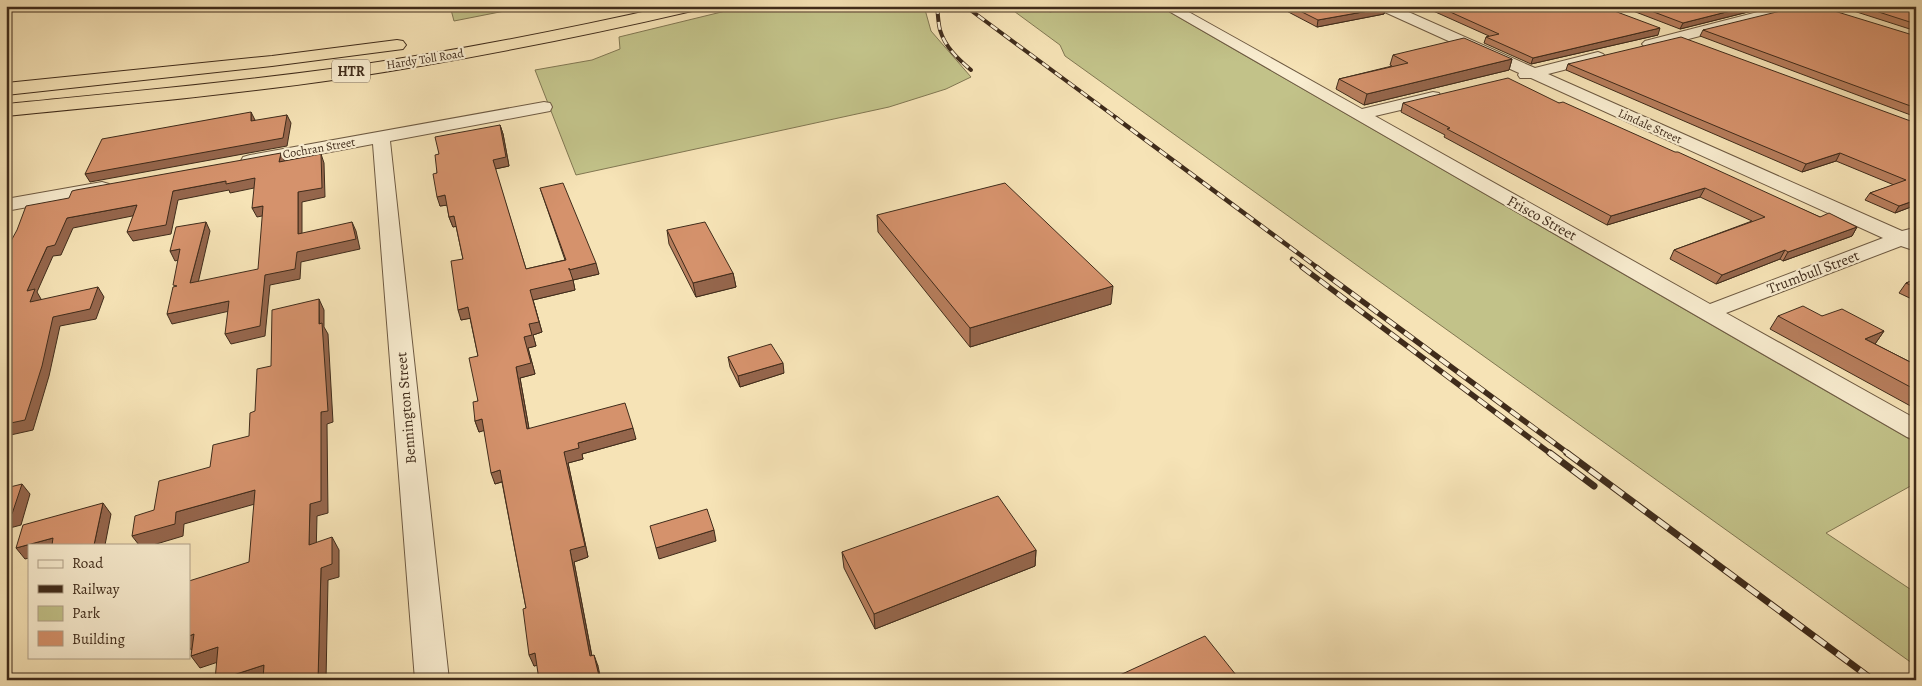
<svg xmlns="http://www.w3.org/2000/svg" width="1922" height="686" font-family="Alegreya,serif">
  <rect width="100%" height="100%" fill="#f6e3b6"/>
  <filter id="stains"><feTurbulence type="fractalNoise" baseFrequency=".004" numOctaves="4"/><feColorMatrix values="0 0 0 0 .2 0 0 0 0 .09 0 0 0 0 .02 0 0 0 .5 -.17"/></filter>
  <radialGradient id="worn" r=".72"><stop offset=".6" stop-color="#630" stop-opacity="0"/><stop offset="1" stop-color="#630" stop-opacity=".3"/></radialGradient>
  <g fill="#c2c289" stroke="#817752">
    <path d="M450 6H530L454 21Z"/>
    <path d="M746 6H924L931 31 971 77 946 89 889 107 576 175 535 70 592 60 620 49 619 37Z"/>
    <path d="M1007 6H1041L1050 12 1084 6H1159L1916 443V483L1826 533 1916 593V666L1065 56 1060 45Z"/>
  </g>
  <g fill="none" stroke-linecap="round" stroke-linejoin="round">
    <defs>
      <g id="street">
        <path d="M1160 6H1178L1362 109 1433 92 1439 93 1441 97 1439 101 1375 116 1710 304 1883 238 1531 78H1520L1518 75 1519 73 1378 9 1376 6H1395L1535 68 1598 52 1603 54 1606 57 1603 60 1548 74 1902 231 1910 229 1916 230V251L1901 246 1726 313 1916 419V440L1907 437Z"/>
        <path d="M1781 6H1806L1804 9 1650 49 1645 47 1642 44 1645 41Z"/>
        <path d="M544 102 550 103 552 107 550 111 390 141 449 680H415L373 144 250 167 243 165 241 161 243 157 250 155Z"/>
        <path d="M102 182 109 184 112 188 109 192 6 211V199Z"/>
      </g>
      <g id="highway">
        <path d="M669 6H700L698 9 692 11C576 38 458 61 340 79 229 95 118 105 6 116V104C117 93 228 83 338 68 449 52 560 31 669 6Z"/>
        <path d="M397 40 403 41 406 45 403 49 272 66 6 95V83L272 56Z"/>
      </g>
    </defs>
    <use href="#street" stroke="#6e5a42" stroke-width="2"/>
    <use href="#highway" stroke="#402c1b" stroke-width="2"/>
    <use href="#street" fill="#f9edd0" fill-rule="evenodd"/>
    <use href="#highway" fill="#f6e3b6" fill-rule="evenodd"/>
    <defs>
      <g id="rail-far3">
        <path d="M937 6C938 14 938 22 940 30 945 47 958 59 971 70"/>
        <path d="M965 6 1118 119"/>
      </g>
      <g id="rail-far2">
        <path d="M1116 118 1318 268"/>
        <path d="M1292 259 1304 268"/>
      </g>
      <g id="rail-far1">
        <path d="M1302 267 1551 454"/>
        <path d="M1316 267 1569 454"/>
      </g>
      <g id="rail">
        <path d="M1550 453 1594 486"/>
        <path d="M1567 453 1873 680"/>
      </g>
    </defs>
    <use href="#rail-far3" stroke="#402c1b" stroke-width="4"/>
    <use href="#rail-far2" stroke="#402c1b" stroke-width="4.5"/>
    <use href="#rail-far1" stroke="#402c1b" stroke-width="5.5"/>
    <use href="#rail" stroke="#402c1b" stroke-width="7"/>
    <use href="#rail-far3" stroke="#f9edd0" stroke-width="2.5" stroke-dasharray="8" stroke-linecap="butt"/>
    <use href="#rail-far2" stroke="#f9edd0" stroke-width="3" stroke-dasharray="9" stroke-linecap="butt"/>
    <use href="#rail-far1" stroke="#f9edd0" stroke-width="4" stroke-dasharray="11" stroke-linecap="butt"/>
    <use href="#rail" stroke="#f9edd0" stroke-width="5" stroke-dasharray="14" stroke-linecap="butt"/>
  </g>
  <g fill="#b77e5d" stroke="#402c1b">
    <path d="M1277 6H1383L1385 8 1384 14 1317 27Z"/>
    <path d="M1400 6H1601L1658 35 1531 64 1484 43 1486 37 1489 36 1422 6 1407 9Z"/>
    <path d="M1620 6H1772L1680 29Z"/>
    <path d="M1838 6H1916V31Z"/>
    <path d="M1703 30 1916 36V117L1700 36Z"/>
    <path d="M1393 55 1512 59 1509 70 1364 105 1336 89 1339 79 1392 66 1390 65Z"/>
    <path d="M1568 64 1916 123V205L1895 213 1865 200 1870 193 1894 185 1836 161 1802 172 1566 70Z"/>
    <path d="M1403 103H1559L1820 217 1857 227 1852 236 1783 261 1780 259 1716 284 1670 259 1674 250 1752 221 1700 197 1607 225 1444 137 1445 135 1401 112Z"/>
    <path d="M500 125 503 134 509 166 495 169 526 269 565 260 540 188 599 274 573 280 575 290 533 300 542 332 533 335 536 346 528 348 535 374 520 378 529 429 636 439 582 454 583 459 568 463 588 557 574 562 592 656 598 666 537 665 534 666 526 608 502 482 495 484 484 430 479 432 475 421 478 401V356L470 318 461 320 463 259 456 226 453 227 449 217 447 205 440 206 437 173 439 154Z"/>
    <path d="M877 215 1111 304 970 347 878 232Z"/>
    <path d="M667 230 733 273 736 287 696 297 669 244Z"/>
    <path d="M1916 279V301L1899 293 1906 283Z"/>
    <path d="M1778 316H1822L1884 331 1875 344 1916 365V409L1770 329Z"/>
    <path d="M728 357 784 373 740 387 730 367Z"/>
    <path d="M1036 550 1035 566 875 629 844 568 842 552Z"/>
  </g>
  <g fill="#95664c" stroke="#402c1b">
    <path d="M1408 6H1422L1407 9Z"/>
    <path d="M1750 6H1772L1680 29 1683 23Z"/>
    <path d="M1385 8 1384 14 1317 27 1318 20Z"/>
    <path d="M1660 28 1658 35 1531 64 1533 58Z"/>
    <path d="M1512 59 1509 70 1364 105 1367 94Z"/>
    <path d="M251 112 255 120 254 129 251 121Z"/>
    <path d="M287 115 291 123 287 146 90 182 85 174Z"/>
    <path d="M500 125 503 134 509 166 495 169 493 160Z"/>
    <path d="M281 153 285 162H279Z"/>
    <path d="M1840 153 1836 161 1802 172 1806 164Z"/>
    <path d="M321 154 324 163 325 197 302 202V243L298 234V192Z"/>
    <path d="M255 178 259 187 230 193 229 190 178 200 171 234 133 241 127 232 173 191 226 181Z"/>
    <path d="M1705 188 1700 197 1607 225 1611 216Z"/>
    <path d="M445 195 448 205 440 206 437 197Z"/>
    <path d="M1916 200V205L1895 213 1899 206Z"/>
    <path d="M137 205 142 214 73 228 61 255 53 256 37 292 41 299 37 312 30 302 27 291 47 247 67 218Z"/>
    <path d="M263 206 267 215 257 217 252 208Z"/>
    <path d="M454 216 458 226 453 227 449 217Z"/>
    <path d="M206 222 210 231 196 292 190 283Z"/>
    <path d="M352 222 356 231 360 249 301 262 300 279 270 285 265 336 231 344 225 334 265 275 297 252Z"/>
    <path d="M1857 227 1852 236 1783 261 1788 252Z"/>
    <path d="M180 249 185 258 175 261 170 251Z"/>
    <path d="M1785 250 1780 259 1716 284 1722 275Z"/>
    <path d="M596 263 599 274 573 280 575 290 533 300 542 332 533 335 536 346 528 348 535 374 520 378 531 440 527 429 516 367 524 337 529 324 530 290 569 270Z"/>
    <path d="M733 273 736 287 696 297 693 283Z"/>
    <path d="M1113 286 1111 304 970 347V328Z"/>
    <path d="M98 287 104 297 96 319 60 326 49 376 33 430 6 436V422L53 317Z"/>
    <path d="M319 299 324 310V327L328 334 333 422 327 424 328 513 317 516 316 557 309 545 310 504 321 412Z"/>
    <path d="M229 301 234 310 172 324 167 314Z"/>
    <path d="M468 307 472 318 461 320 458 310Z"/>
    <path d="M1884 331 1875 344 1865 339Z"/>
    <path d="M783 363 784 373 740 387 738 376Z"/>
    <path d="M482 419 486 430 479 432 475 421Z"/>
    <path d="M633 428 636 439 582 454 583 459 568 463 588 557 574 562 594 668 590 656 570 550 564 452 578 443Z"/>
    <path d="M500 470 504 481 495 484 491 473Z"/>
    <path d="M22 484 30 494 21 525 6 529V516Z"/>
    <path d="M255 490 262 502 184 524 183 536 153 545H139L132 536 176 512Z"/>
    <path d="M103 503 111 514 105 545H94Z"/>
    <path d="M714 530 716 541 659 559 656 548Z"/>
    <path d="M332 537 339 550V577L328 580 326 680H318L321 568Z"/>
    <path d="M53 538 59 545H29V558L25 559 16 548Z"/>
    <path d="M1036 550 1035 566 875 629 874 614Z"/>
    <path d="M194 634 203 646 191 650 189 646V636Z"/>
    <path d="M218 647 227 659 200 668 191 656Z"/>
    <path d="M535 653 539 665 534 666 529 655Z"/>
    <path d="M594 655 598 666 601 680H600Z"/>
    <path d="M264 665V680H218Z"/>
  </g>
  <g fill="#d5926c" stroke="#402c1b">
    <path d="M1290 6H1383L1385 8 1318 20Z"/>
    <path d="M1437 6H1601L1660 28 1533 58 1486 37 1499 34Z"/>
    <path d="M1638 6H1750L1683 23Z"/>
    <path d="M1801 6H1818L1916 36V108L1703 30Z"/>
    <path d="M1860 6H1916V24Z"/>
    <path d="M1681 37 1916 123V200L1899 206 1870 193 1906 180 1840 153 1806 164 1568 64Z"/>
    <path d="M1464 38 1512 59 1367 94 1339 79 1408 63 1393 55Z"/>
    <path d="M1508 78 1559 103 1563 102 1675 152H1678L1820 217 1829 213 1857 227 1788 252 1785 250 1722 275 1674 250 1765 217 1705 188 1611 216 1447 129 1450 128 1403 103Z"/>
    <path d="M251 112V121L287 115 283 138 85 174 102 139Z"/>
    <path d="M500 125 506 157 493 160 526 269 566 260 540 188 563 183 596 263 569 270V268L573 280 530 290 539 322 529 324 532 335 524 337 531 363 516 367 527 429 625 403 633 428 578 443 579 448 564 452 585 546 570 550 590 656 594 655 600 680H539L535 653 529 655 523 609 526 608 500 470 491 473 482 419 475 421 473 402 478 401 469 358 478 356 468 307 458 310 451 261 463 259 454 216 449 217 445 195 437 197 433 174 437 173 435 155 439 154 435 137Z"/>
    <path d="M281 153 279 162 321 154 322 188 298 192V234L352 222 356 239 297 252 295 269 265 275 260 326 225 334 229 301 167 314 173 287 177 286 173 285 180 249 170 251 176 227 206 222 190 283 258 269 263 206 252 208 255 178 226 184V181L173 191 166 225 127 232 137 205 67 218 55 245 47 247 27 291 35 289 30 302 98 287 90 309 53 317 42 366 25 420 6 424V250L17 230 26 206 69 198 72 191 76 190Z"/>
    <path d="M1005 183 1113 286 970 328 877 215Z"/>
    <path d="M705 222 733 273 693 283 667 230Z"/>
    <path d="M1916 279V288L1906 283Z"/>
    <path d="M319 299V324L322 323 328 411 321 412V501L310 504 309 545 332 537V564L321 568 318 680H263L264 665 218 680H215L218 647 191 656 194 634 189 636V581L249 562 255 490 176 512 175 524 132 536 135 516 154 510 159 481 210 467 213 445 249 436 250 413 255 411 257 369 271 366 272 310Z"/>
    <path d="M1803 306 1822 316 1842 309 1884 331 1865 339 1916 365V390L1778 316Z"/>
    <path d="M771 344 783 363 738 376 728 357Z"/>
    <path d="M22 484 12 514 6 516V488Z"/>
    <path d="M998 496 1036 550 874 614 842 552Z"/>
    <path d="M103 503 94 545H52L53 538 16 548 23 525Z"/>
    <path d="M707 509 714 530 656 548 650 526Z"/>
    <path d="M1205 636 1240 680H1109Z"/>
  </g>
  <g text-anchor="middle" stroke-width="4.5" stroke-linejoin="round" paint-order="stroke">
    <g font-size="12" fill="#402c1b" stroke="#f9edd0">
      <text transform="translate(425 59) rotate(-9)" y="4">Hardy Toll Road</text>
      <text transform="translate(1650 126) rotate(24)" y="4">Lindale Street</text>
      <text transform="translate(319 148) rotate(-10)" y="4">Cochran Street</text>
    </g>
    <rect fill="#f9edd0" stroke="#786651" stroke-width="1" x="332" y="59.5" width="38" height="23" rx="4"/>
    <g font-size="14" font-weight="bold" fill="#402c1b">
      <text x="351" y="76">HTR</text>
    </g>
    <g font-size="15" fill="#402c1b" stroke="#f9edd0">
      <text transform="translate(1542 218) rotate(29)" y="5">Frisco Street</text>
      <text transform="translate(1813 272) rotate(-21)" y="5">Trumbull Street</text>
      <text transform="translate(406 408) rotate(-95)" y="5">Bennington Street</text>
    </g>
  </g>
  <rect width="1922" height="686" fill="none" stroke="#f6e3b6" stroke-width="25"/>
  <rect x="8" y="8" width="1907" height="671" fill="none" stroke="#402c1b" stroke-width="2.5"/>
  <rect x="12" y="12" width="1897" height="661" fill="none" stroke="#402c1b"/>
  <rect x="28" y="544" width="162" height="115" fill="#f9edd0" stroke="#afa088"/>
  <rect x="38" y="560" width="25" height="8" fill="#f9edd0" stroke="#afa088"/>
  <text x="72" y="568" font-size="15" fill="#402c1b">Road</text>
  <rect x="38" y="585" width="25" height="8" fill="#402c1b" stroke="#afa088"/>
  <text x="72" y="594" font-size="15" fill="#402c1b">Railway</text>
  <rect x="38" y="606" width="25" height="15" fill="#c2c289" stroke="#afa088"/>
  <text x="72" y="618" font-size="15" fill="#402c1b">Park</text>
  <rect x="38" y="631" width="25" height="15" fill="#d5926c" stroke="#afa088"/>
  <text x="72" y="644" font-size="15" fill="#402c1b">Building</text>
  <rect width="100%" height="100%" filter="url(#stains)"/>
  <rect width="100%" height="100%" fill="url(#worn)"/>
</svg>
